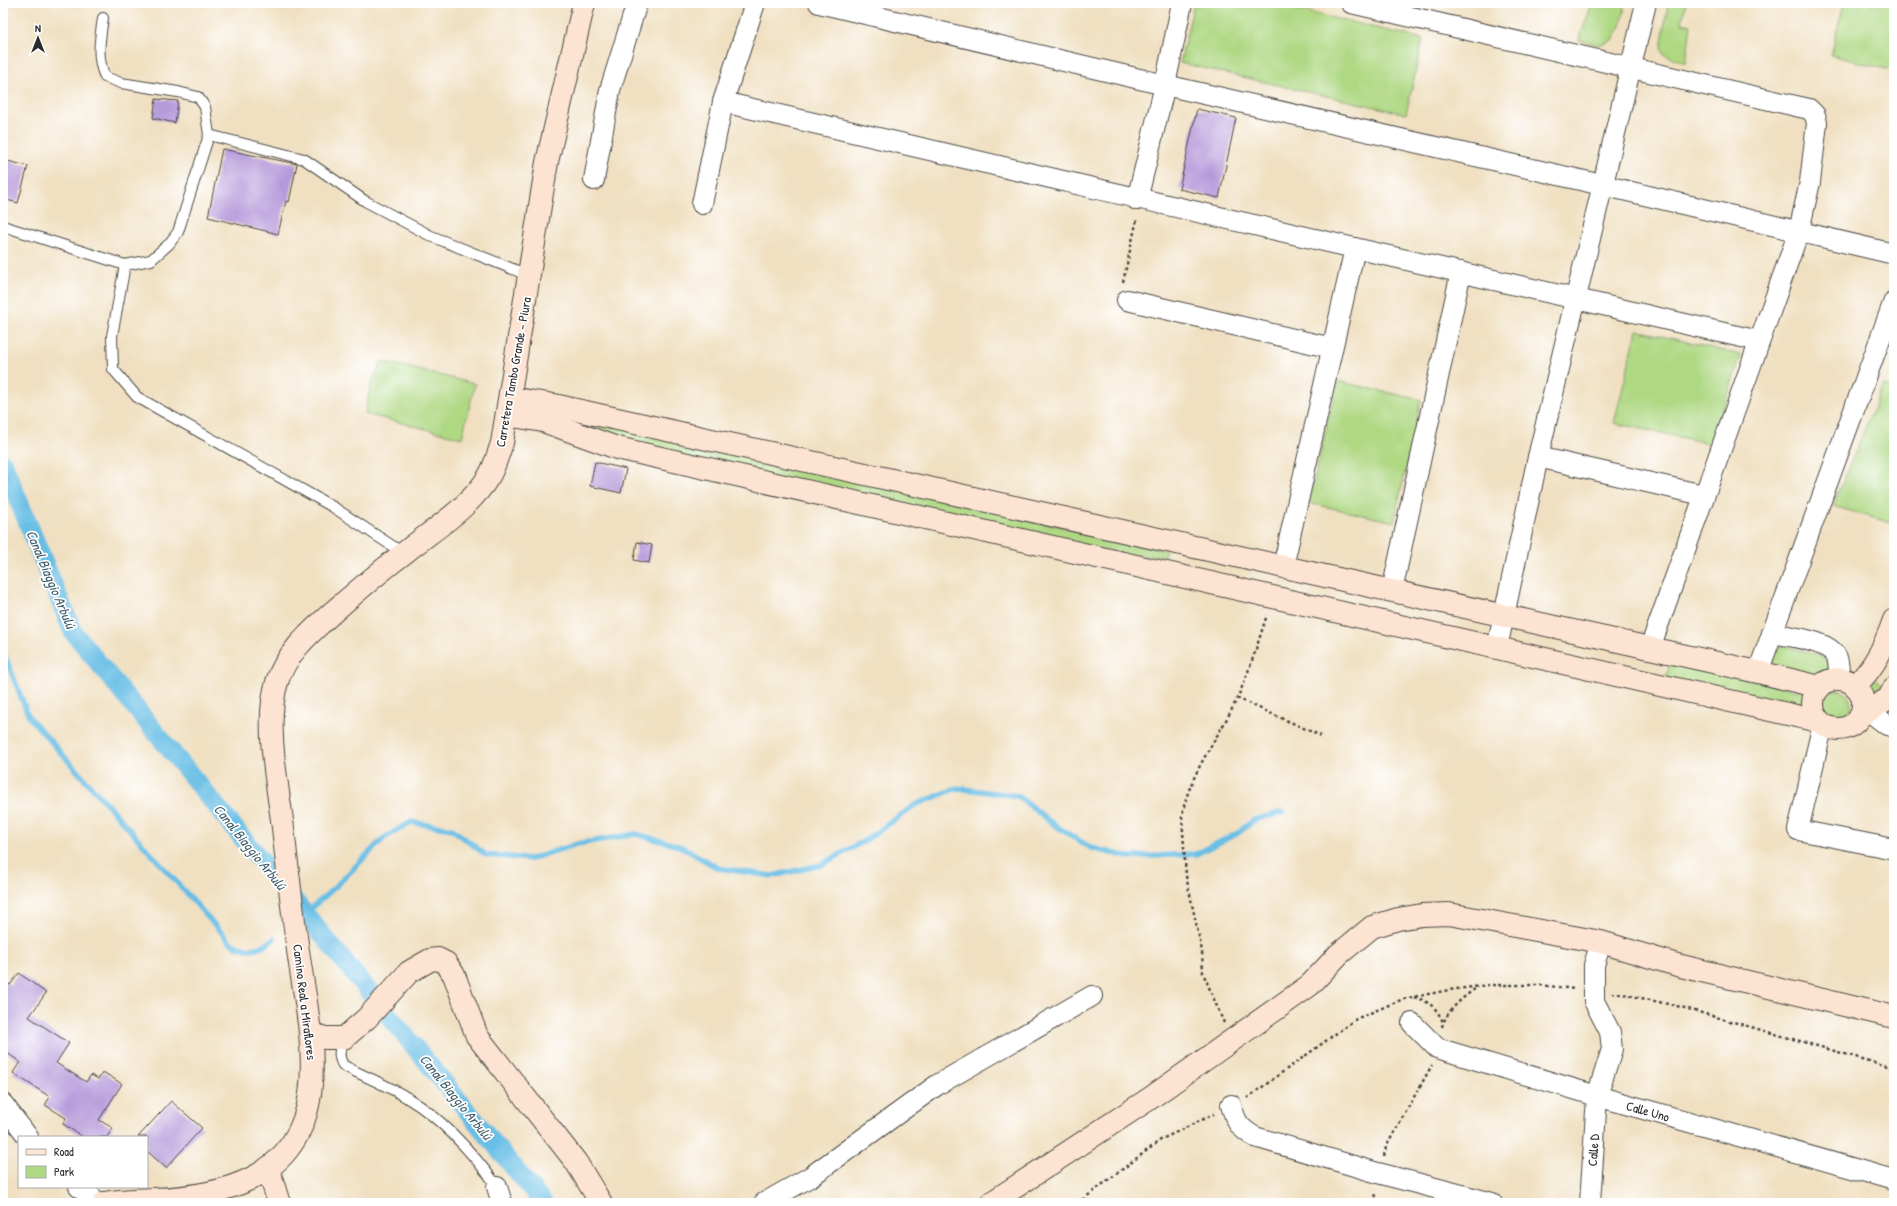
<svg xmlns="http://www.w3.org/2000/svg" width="1897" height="1206" font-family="'Patrick Hand',sans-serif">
  <rect width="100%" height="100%" fill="#fff"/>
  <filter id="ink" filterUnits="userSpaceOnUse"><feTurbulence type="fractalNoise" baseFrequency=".025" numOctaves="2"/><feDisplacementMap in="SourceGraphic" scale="8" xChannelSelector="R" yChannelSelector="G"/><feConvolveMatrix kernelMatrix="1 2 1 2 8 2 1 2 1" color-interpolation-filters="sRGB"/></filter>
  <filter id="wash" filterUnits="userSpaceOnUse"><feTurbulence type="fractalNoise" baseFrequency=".012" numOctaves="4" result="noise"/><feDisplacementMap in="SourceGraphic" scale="16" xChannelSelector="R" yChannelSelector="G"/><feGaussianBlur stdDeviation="0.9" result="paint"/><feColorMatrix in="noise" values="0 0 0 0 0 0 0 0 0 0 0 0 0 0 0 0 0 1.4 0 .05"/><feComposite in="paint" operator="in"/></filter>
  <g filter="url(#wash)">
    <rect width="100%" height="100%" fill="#f0e0c1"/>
    <g fill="#afd883" stroke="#6d8257">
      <path d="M1194 3H1270L1423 39 1406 114 1180 63Z"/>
      <path d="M1605 3H1626L1621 26 1613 40 1599 45 1579 40 1592 4 1604 7Z"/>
      <path d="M1668 3H1686L1682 23 1691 25 1686 63 1665 55 1661 49Z"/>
      <path d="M1844 3H1894V71L1831 55Z"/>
      <path d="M1637 330 1741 355 1712 444 1614 423Z"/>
      <path d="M382 361 475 384 462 438 365 414 371 384Z"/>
      <path d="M1337 381 1421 400 1394 522 1309 503Z"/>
      <path d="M1883 385 1894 389V524L1833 506Z"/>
      <path d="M550 410 1167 551 1164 556H1126L621 443Z"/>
      <path d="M1783 646 1817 654 1829 661 1828 671 1819 676 1774 666C1771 658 1775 649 1783 646Z"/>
      <path d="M1671 662 1806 692 1809 696 1808 707 1805 710 1665 678Z"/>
      <path d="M1876 678 1888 691 1869 699 1865 690Z"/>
      <circle cx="1837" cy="704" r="14"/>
    </g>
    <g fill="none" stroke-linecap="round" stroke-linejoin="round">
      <g stroke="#68bee5" stroke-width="5.5">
        <path d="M3 651 29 717 230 942C245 953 260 950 274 939"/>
        <path d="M302 917 334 888 384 838 411 822 452 829 486 855 531 859 577 844 636 834 682 847 718 868 772 876 821 865 866 840 915 805 957 788 1018 796 1053 824 1091 848 1129 857 1196 854 1238 833 1254 820 1283 812"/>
      </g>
      <path stroke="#68bee5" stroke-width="19" d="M3 463 73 632 543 1203"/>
    </g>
    <g id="blocks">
      <g fill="#b59ada">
        <path d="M156 99 178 101 175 123 153 118Z"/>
        <path d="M1197 109 1236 118 1219 198 1179 189Z"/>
        <path d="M222 149 297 164 289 202 286 201 278 234 208 217Z"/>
        <path d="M3 160 28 166 18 203 3 199Z"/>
        <path d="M595 462 626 469 621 493 590 486Z"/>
        <path d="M637 542 652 545 649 563 634 560Z"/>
        <path d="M19 973 46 993 29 1017 69 1043 56 1063 86 1082 91 1075 98 1079 103 1072 122 1084 99 1120 113 1128 107 1137H83L63 1124 66 1118 45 1105 50 1097 13 1073 20 1062 3 1050V980L10 985Z"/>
        <path d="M171 1101 202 1128 166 1168 147 1151V1137H138Z"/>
      </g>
    </g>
  </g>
  <g filter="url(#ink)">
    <use href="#blocks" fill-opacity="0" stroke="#494642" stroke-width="1"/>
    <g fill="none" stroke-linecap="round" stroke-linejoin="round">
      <defs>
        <g id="lane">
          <path d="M209 135 304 159 365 201 431 236 530 276"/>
          <path d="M3 226 125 265 151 260 169 244 178 232 209 135 205 107 198 97 178 92 121 83 105 77C96 57 100 39 103 18"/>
          <path d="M125 265 112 336 113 369 137 397 333 507 403 553"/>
          <path d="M344 1038C340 1048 337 1055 343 1065 364 1077 388 1085 409 1099 444 1120 476 1157 500 1190"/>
        </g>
        <g id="street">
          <path d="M819 3 1165 85 1602 185 1894 254"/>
          <path d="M1351 3 1809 109 1815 115 1817 123 1810 182 1799 231 1650 648"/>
          <path d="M723 102C1068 183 1414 261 1759 341"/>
          <path d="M594 180 610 90 637 3"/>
          <path d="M1137 200 1165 85 1182 3"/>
          <path d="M702 204 723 102 755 3"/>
          <path d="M1127 300 1332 348"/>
          <path d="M1538 457 1703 495"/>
          <path d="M1283 567 1355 248"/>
          <path d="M1392 591 1461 272"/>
          <path d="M1772 633C1790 637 1830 640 1837 658 1839 664 1839 672 1840 679"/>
          <path d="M1497 648 1538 457 1646 3"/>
          <path d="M1758 672 1894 301"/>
          <path d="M1869 711 1887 725 1894 727"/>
          <path d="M1823 724 1798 830 1894 849"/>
          <path d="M1412 1023 1437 1048 1597 1096 1894 1180"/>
          <path d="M3 1104 28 1137"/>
          <path d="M1231 1105C1236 1122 1239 1128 1255 1137L1378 1173 1492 1203"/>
          <path d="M79 1187 99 1203"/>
          <path d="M497 1187 502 1203"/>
          <path d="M764 1203 810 1177 937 1085 1092 996"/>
          <path d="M1590 1203 1597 1096 1612 1049 1610 1032 1594 1001V965L1601 942"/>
        </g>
        <g id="secondary">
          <path d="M510 398 554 405 1758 672 1820 687"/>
          <path d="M507 415 543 421 617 448 1818 721"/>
          <circle cx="1838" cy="704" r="25"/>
          <path d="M1855 686C1875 667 1885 645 1894 620"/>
          <path d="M1860 716 1889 698 1894 688"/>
          <path d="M311 1033 325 1038H344L367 1018 409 972 430 960 438 959 446 963 454 975 477 1036 576 1162 601 1203"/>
          <path d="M268 1168 279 1203"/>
          <path d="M104 1203C121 1200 136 1200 154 1199 187 1198 222 1193 252 1178 335 1136 311 1037 300 964 293 919 288 873 283 828 278 786 264 723 277 682 286 653 311 632 333 612 356 592 379 572 403 554 432 530 469 509 489 476 495 466 498 454 502 443L547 162 584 3"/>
          <path d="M991 1203 1152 1097 1310 985 1339 954 1372 927 1398 919 1422 915 1449 914 1601 942 1677 965 1894 1017"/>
        </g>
      </defs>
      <use href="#lane" stroke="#494642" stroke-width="12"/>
      <use href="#street" stroke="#494642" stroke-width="22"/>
      <use href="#secondary" stroke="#494642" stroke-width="24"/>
      <g stroke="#494642" stroke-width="2.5" stroke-dasharray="3 3" stroke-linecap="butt">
        <path d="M1123 282 1137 219"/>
        <path d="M1237 698 1321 736"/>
        <path d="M1612 993 1628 995 1681 1007 1894 1068"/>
        <path d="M1414 997C1430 1002 1436 1007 1443 1022"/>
        <path d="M1224 1023 1203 973 1202 951 1186 876 1182 817C1188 776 1215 743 1233 707 1248 677 1257 645 1267 615"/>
        <path d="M1442 1027C1446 1011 1464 996 1478 987"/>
        <path d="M1247 1098 1356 1019 1403 999 1449 990 1489 985H1540L1575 989"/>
        <path d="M1384 1156 1386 1147 1432 1065"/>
        <path d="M1078 1203 1162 1139 1214 1114"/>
        <path d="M1375 1203 1376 1192"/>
      </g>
      <use href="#lane" stroke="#fff" stroke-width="10"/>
      <use href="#street" stroke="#fff" stroke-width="20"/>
      <use href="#secondary" stroke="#fde3d1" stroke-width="22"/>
    </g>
  </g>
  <g text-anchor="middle" stroke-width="3.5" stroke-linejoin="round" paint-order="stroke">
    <g font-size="13" fill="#2b2b2b" stroke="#fff">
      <text transform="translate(513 372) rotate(-80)" y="5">Carretera Tambo Grande - Piura</text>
      <text transform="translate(305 1002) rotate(83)" y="5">Camino Real a Miraflores</text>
      <text transform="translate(1648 1111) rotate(16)" y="5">Calle Uno</text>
      <text transform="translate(1593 1150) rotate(-86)" y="5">Calle D</text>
    </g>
    <g font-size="14" font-style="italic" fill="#405e6c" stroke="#fff">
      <text transform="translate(51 579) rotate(67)" y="5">Canal Biaggio Arbulú</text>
      <text transform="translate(250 847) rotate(51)" y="5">Canal Biaggio Arbulú</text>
      <text transform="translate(456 1097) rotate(51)" y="5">Canal Biaggio Arbulú</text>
    </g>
  </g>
  <rect width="1897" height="1206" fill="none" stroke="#fff" stroke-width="16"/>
  <rect x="18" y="1136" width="130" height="52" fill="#ffffff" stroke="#aaaaaa"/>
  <rect x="26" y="1149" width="20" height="6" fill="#fde3d1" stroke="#aaaaaa"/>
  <text x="54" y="1156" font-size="12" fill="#2b2b2b">Road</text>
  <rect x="26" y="1166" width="20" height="12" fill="#afd883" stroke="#aaaaaa"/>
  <text x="54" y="1176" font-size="12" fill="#2b2b2b">Park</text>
  <g transform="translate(38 38)" stroke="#ffffff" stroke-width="3" paint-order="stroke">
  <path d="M0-3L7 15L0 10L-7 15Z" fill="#2b2b2b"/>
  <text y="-6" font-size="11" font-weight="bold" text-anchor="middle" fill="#2b2b2b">N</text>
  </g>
</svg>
